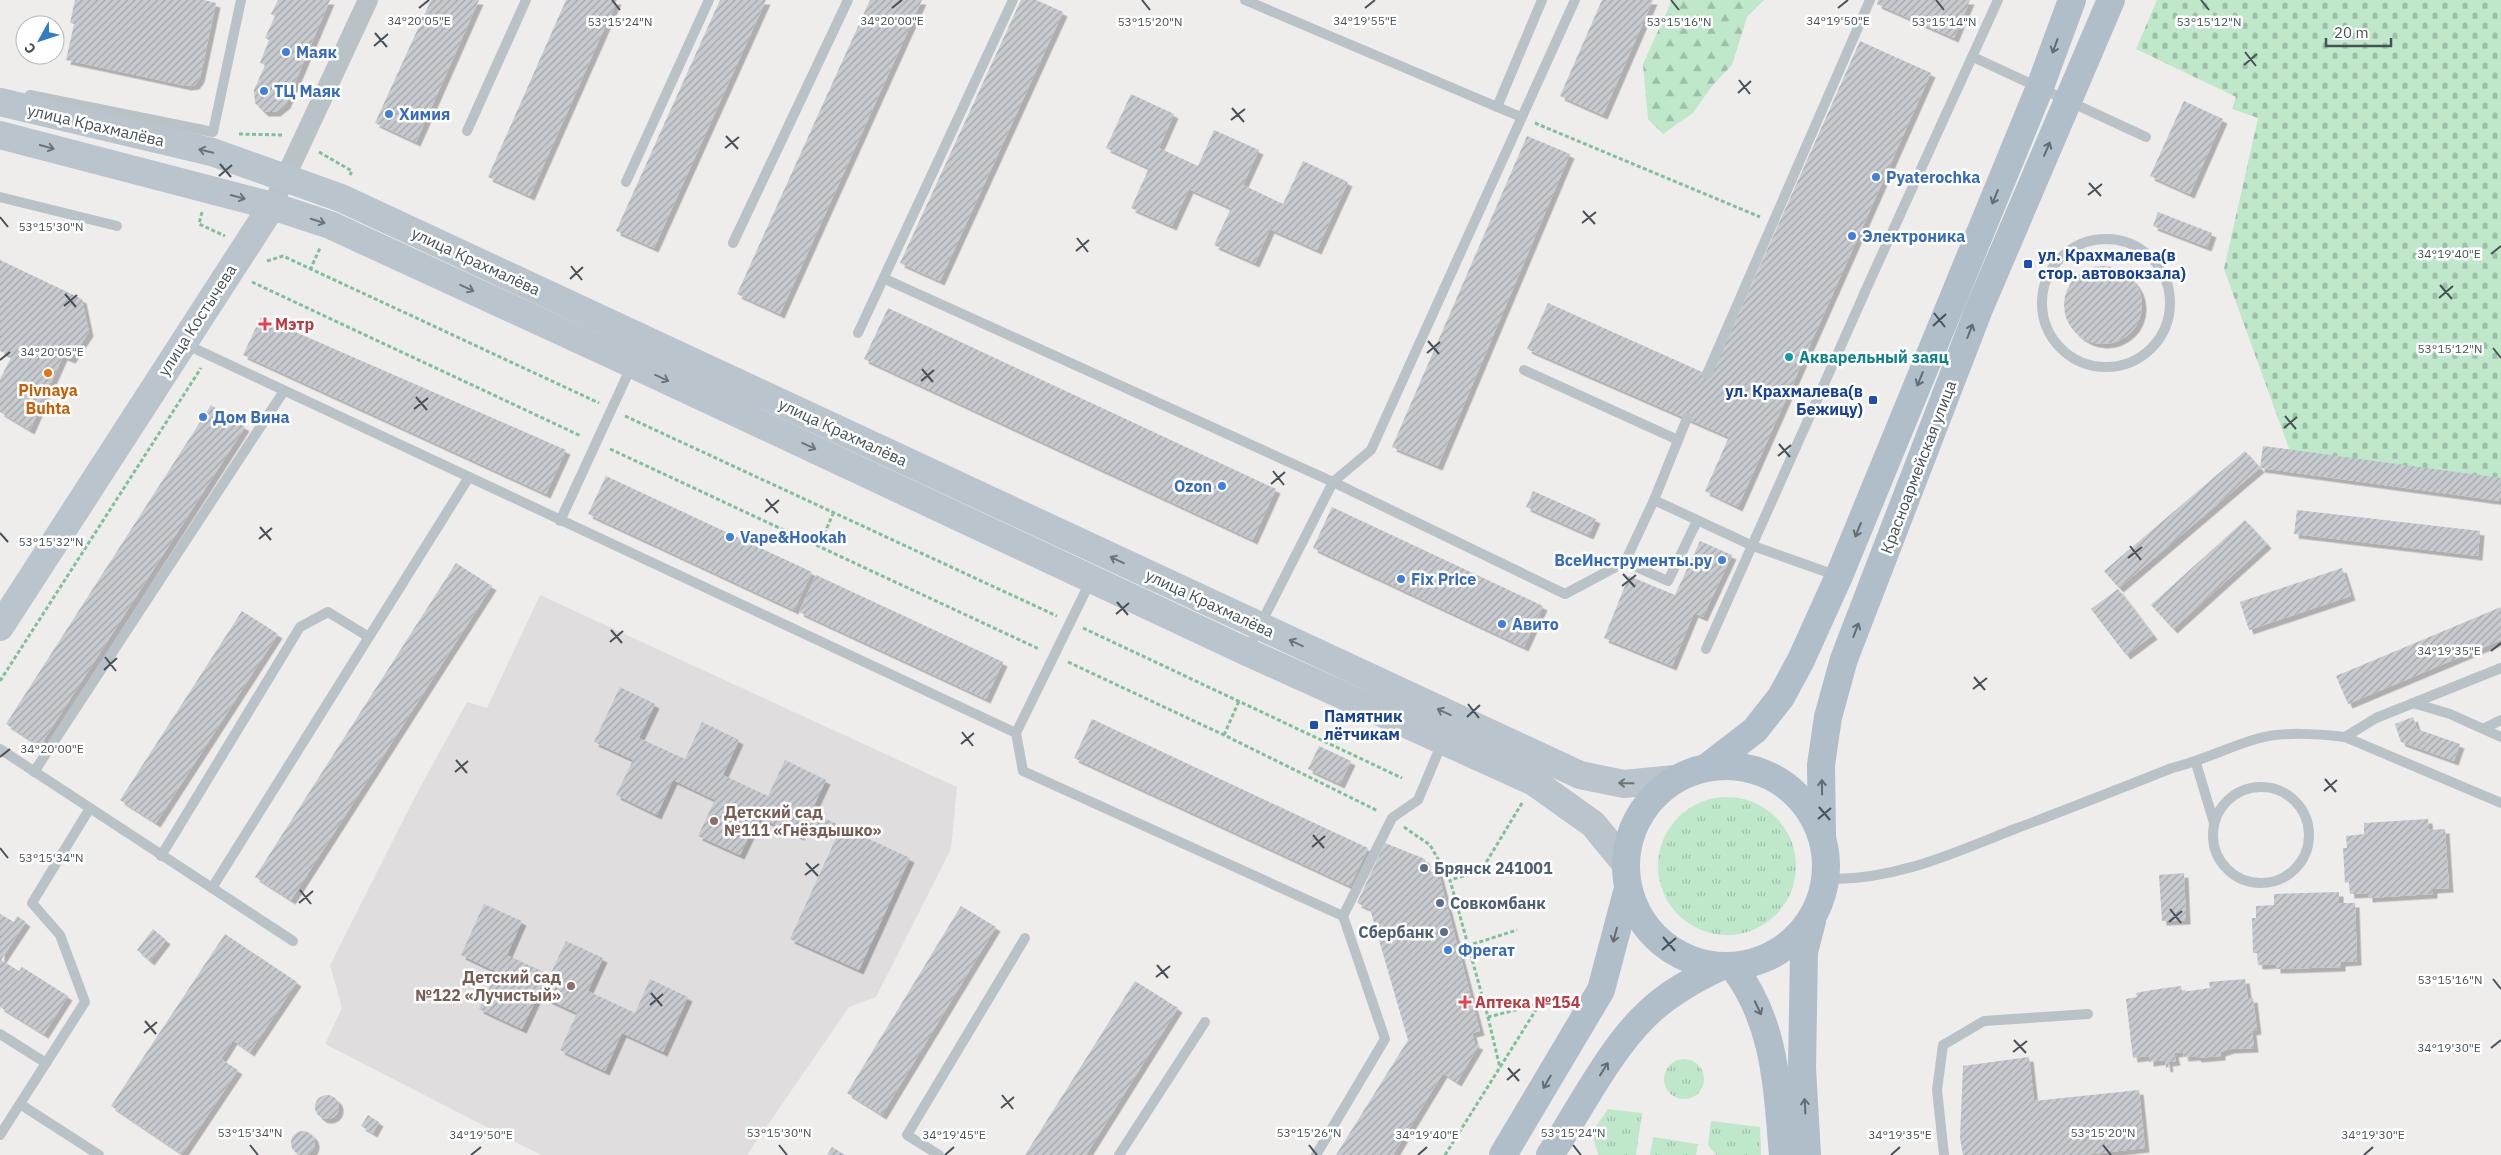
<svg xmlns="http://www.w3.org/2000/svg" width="2501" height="1155" font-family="'IBM Plex Sans',sans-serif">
  <defs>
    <pattern id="grass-tufts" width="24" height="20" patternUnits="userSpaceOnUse" patternTransform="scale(1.25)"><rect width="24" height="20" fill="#bfe8cb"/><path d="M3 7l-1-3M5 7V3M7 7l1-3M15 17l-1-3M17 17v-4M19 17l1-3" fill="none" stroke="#9dbea8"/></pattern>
    <pattern id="forest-firs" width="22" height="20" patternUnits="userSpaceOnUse" patternTransform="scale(1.25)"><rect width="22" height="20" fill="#bfe8cb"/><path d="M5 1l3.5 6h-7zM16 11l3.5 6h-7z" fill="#9dbea8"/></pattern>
    <pattern id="cemetery-stones" width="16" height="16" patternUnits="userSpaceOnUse" patternTransform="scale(1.25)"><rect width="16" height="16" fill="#bfe8cb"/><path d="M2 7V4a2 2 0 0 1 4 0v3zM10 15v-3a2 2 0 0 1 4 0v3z" fill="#9dbea8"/></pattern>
    <pattern id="building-hatch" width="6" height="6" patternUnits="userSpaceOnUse" patternTransform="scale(1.25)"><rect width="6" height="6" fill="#c7cace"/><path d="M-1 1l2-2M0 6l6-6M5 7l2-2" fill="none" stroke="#a3a6aa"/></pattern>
    <filter id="shadow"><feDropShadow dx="4.5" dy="4.5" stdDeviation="0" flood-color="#0004"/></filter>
  </defs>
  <rect width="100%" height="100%" fill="#efecec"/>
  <path fill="#dfddde" d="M540 595 957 787 951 849 876 997 849 1007 747 1155H541L325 1044 342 1008 330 965 417 793 467 702 487 708Z"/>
  <g fill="url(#grass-tufts)">
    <circle cx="1727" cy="866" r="69"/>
    <circle cx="1684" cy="1079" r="20"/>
    <path d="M1608 1109 1642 1113 1636 1155H1598L1592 1132Z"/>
    <path d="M1711 1121 1760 1127 1761 1155H1716L1708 1145Z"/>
    <path d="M1653 1137 1698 1144 1696 1155H1650Z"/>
  </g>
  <path fill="url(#forest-firs)" d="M1672 0H1764L1747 17 1732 65 1712 86 1693 113 1663 134 1648 119 1643 64Z"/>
  <path fill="url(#cemetery-stones)" d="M2157 0H2501V478L2295 465 2224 269 2258 118 2232 109 2236 97 2136 49Z"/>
  <g fill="url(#building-hatch)" filter="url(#shadow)">
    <path d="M75 0H204L216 3 200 78 195 85 187 86 66 60 74 24 70 23Z"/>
    <path d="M278 0H330L286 104 276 112H264L255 103 254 90 265 65 260 63 269 40 265 38 275 16 271 14Z"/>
    <path d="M431 0H479L416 142 375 123Z"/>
    <path d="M566 0H617L530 196 488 177Z"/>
    <path d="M720 0H766L654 248 616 231Z"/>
    <path d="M870 0H922L780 314 737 294Z"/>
    <path d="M1021 0H1036L1063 12 940 281 900 263Z"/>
    <path d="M1602 0H1653L1603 115 1560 96Z"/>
    <path d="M1878 0H1970L1954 38 1877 4Z"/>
    <path d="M1860 41 1931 73 1738 507 1705 491 1729 437 1527 349 1548 303 1711 376Z"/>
    <path d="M1131 94 1174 114 1159 148 1198 166 1214 130 1259 150 1243 185 1283 204 1303 161 1348 182 1317 250 1270 229 1255 263 1214 245 1231 208 1189 189 1172 226 1131 208 1149 168 1106 148Z"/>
    <path d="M2184 101 2223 119 2190 194 2150 176Z"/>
    <path d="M1527 136 1570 154 1438 466 1392 447Z"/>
    <path d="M2158 212 2212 233 2207 247 2153 226Z"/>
    <path d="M0 260 82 299 89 332 71 359 63 356 30 430 0 412V379L12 356 0 351Z"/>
    <circle cx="2103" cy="305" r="39"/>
    <path d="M888 308 1276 489 1253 540 864 359Z"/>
    <path d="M261 317 566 450 546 494 243 355Z"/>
    <path d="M211 405 245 427 40 746 6 724Z"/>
    <path d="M2263 446 2501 478V501L2260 468Z"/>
    <path d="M2245 451 2260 468 2119 588 2104 571Z"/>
    <path d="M606 476 812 572 794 610 588 514Z"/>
    <path d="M1533 491 1596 519 1589 535 1526 507Z"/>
    <path d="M1332 507 1543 606 1524 647 1313 548Z"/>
    <path d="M2297 510 2480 531 2478 556 2294 534Z"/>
    <path d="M2245 520 2267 544 2173 629 2151 605Z"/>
    <path d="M1700 541 1732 555 1703 617 1694 613 1672 666 1604 638 1629 576 1675 595Z"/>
    <path d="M456 563 492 586 291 900 255 877Z"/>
    <path d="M2342 568 2351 596 2249 630 2240 602Z"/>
    <path d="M816 575 1003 662 986 699 799 612Z"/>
    <path d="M2118 589 2153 635 2126 655 2091 609Z"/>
    <path d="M2501 607V640L2348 704 2336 676Z"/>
    <path d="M242 611 278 634 156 823 120 800Z"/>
    <path d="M620 687 655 704 639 738 685 759 702 722 739 740 723 775 768 796 785 760 826 780 811 812 910 858 859 970 790 939 837 836 807 822 800 836 758 817 740 855 698 836 715 800 673 780 657 815 616 795 633 760 594 742Z"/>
    <path d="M2413 717 2417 729 2460 744 2454 761 2401 742 2395 724Z"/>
    <path d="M1092 719 1368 848 1350 886 1074 758Z"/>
    <path d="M1319 746 1351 761 1340 784 1308 769Z"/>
    <path d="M2428 819 2429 830 2445 829 2449 888 2433 889V894L2368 898V893L2350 894 2349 882 2345 883 2343 848H2347L2346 836 2364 834V823Z"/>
    <path d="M1385 843 1425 859 1427 873 1438 871 1480 1031 1472 1033 1475 1044 1479 1045 1457 1082 1443 1073 1393 1155H1336L1408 1040 1370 909 1357 903Z"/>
    <path d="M2184 873 2186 920 2162 921 2159 875Z"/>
    <path d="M2339 892V903H2355L2357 961 2341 962V967L2276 969V964L2258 965 2257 953H2253L2252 918H2256V906L2274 905V894Z"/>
    <path d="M484 904 522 921 507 955 550 975 566 941 603 958 588 991 635 1013 650 979 688 997 663 1052 622 1033 605 1071 560 1050 577 1013 538 995 522 1029 479 1009 497 972 461 955Z"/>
    <path d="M961 906 996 927 882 1115 847 1093Z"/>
    <path d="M0 914 14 922 17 916 26 922 1 960 19 971 22 967 68 996 44 1034 0 1007Z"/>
    <path d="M153 929 166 940 150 961 137 950Z"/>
    <path d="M225 934 297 982 250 1052 233 1040 221 1059 238 1070 182 1154 111 1106Z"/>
    <path d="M2245 979 2248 999 2253 998 2257 1030 2252 1031 2254 1048 2230 1049 2221 1052V1056L2197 1058 2196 1056 2184 1057 2183 1052 2174 1053 2176 1061 2168 1062 2169 1067 2166 1068 2165 1060 2149 1062V1056L2133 1058 2126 999 2137 997 2136 993 2152 990 2181 986 2182 992 2210 988 2209 982Z"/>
    <path d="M1135 981 1178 1008 1086 1155H1025Z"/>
    <path d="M2029 1057 2034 1101 2139 1090 2145 1148 2083 1155H1963L1960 1138 1963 1066Z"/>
    <circle cx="327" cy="1107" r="12"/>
    <path d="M368 1115 379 1122 373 1133 361 1126Z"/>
    <circle cx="303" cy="1143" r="12"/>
    <path d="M832 1147 845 1155H827Z"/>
  </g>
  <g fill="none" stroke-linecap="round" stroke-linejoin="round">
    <g stroke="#7cc199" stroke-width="3" stroke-dasharray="4 2.5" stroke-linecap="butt">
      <path d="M1535 123 1760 217"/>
      <path d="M239 134 282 135"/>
      <path d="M319 152 352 171 350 175"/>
      <path d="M202 212 199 224 225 236"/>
      <path d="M267 261 283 256 599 403"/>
      <path d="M310 270 320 248"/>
      <path d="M252 282 581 436"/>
      <path d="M625 416 1057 616"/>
      <path d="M610 449 1039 649"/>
      <path d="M819 546 833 514"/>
      <path d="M1083 628 1402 778"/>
      <path d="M1068 662 1224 735 1378 811"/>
      <path d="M0 681 201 368"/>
      <path d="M1224 735 1239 701"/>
      <path d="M1522 803 1481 871 1450 880 1488 1017 1539 1004 1564 1001"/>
      <path d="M1404 827 1430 845 1450 880"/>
      <path d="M1467 946 1517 930"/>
      <path d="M1488 1017 1500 1068"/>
      <path d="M1445 1155 1539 1005"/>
    </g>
    <g stroke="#b9c2c7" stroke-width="10">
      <path d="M1245 0 1521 117"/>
      <path d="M1973 57 2146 137"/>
      <path d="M30 95 213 132 241 0"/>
      <path d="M1497 107 1542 0"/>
      <path d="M467 131 526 0"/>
      <path d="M626 182 709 0"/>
      <path d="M0 197 117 226"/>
      <circle cx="2106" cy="303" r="64"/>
      <path d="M733 243 848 0"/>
      <path d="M885 279 1333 482 1565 594 1625 562"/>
      <path d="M1863 296 1998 0"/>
      <path d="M858 333 1013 0"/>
      <path d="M185 344 1016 733 1023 771 1343 916 1392 818 1418 800 1442 743"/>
      <path d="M1524 370 1678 440"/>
      <path d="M1707 374 1870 0"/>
      <path d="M1654 500 1687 418"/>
      <path d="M560 521 632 365"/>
      <path d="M1697 521 1668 581 1625 562 1654 500 1753 546 1838 576"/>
      <path d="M1706 649 1865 292"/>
      <path d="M1247 651 1333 482 1371 450 1575 0"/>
      <path d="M2413 703 2450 714 2501 737"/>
      <path d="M2485 728 2501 720"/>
      <path d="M1016 733 1091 580"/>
      <path d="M2345 737 2376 718 2501 668"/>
      <path d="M0 749 90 808 32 903 60 935 85 1002 0 1135"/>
      <path d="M2196 763 2214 823"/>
      <path d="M34 772 284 391"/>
      <circle cx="2261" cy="835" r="48"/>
      <path d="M90 808 293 941"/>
      <path d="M161 856 300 627 328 612 369 637"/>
      <path d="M1826 879C1892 881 1952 854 2012 830 2066 810 2119 789 2172 768 2202 761 2228 747 2256 739 2283 731 2318 734 2345 737L2501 803"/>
      <path d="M212 888 469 477"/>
      <path d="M0 1034 46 1063"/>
      <path d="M20 1104 99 1155"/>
      <path d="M939 1155 907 1135 1025 938"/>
      <path d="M1119 1155 1205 1022"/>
      <path d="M1316 1155 1385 1039 1343 916"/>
      <path d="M1944 1155 1937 1090 1943 1045 1984 1021 2088 1014"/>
    </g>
    <path stroke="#b9c2c7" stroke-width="20" d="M272 206 368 0"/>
    <g stroke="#bac4cc" stroke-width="28">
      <path d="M0 102 212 152 341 198 1580 775 1624 784 1675 779"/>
      <path d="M0 135 272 206 330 225 632 364 1247 652 1534 782 1593 824 1625 863"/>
      <path d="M0 627 272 206"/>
    </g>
    <g stroke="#afbec8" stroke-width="28">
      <circle cx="1726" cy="866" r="100"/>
      <path d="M1707 767 1755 730 1781 697 1801 660 1839 576 2040 87 2072 0"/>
      <path d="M1822 836 1821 765 1828 717 1844 659 1979 309 2111 0"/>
      <path d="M1733 967C1776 1022 1777 1088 1783 1155"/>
      <path d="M1503 1155 1601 990 1628 888"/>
      <path d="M1550 1155C1578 1112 1610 1049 1646 1015 1667 994 1693 980 1720 967"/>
      <path d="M1807 1155 1802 1068 1804 952 1812 921"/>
    </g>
  </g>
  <defs><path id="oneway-shaft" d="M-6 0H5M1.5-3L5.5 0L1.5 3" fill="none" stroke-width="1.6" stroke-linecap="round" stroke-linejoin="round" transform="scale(1.25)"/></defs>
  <g stroke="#616c73">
    <use href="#oneway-shaft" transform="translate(2055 46) rotate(110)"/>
    <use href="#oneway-shaft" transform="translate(2047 149) rotate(-67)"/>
    <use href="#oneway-shaft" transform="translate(1995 197) rotate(112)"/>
    <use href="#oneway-shaft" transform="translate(1970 331) rotate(-69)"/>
    <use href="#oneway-shaft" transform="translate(1920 379) rotate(112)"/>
    <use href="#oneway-shaft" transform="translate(1858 530) rotate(112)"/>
    <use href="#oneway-shaft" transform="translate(1856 630) rotate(-69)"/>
    <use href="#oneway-shaft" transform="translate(1822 787) rotate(-91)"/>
    <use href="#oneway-shaft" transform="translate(1615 935) rotate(105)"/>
    <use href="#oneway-shaft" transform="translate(1758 1008) rotate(65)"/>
    <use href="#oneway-shaft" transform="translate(1604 1069) rotate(-58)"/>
    <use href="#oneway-shaft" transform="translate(1547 1082) rotate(120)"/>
    <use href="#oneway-shaft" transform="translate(1805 1106) rotate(-93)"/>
  </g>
  <g stroke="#6a747a">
    <use href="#oneway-shaft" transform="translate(47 147) rotate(15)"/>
    <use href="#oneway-shaft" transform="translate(206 151) rotate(-166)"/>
    <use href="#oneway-shaft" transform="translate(238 197) rotate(15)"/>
    <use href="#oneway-shaft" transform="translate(318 221) rotate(18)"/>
    <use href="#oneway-shaft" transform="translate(467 288) rotate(25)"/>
    <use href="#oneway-shaft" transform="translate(662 378) rotate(25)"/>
    <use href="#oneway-shaft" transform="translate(809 446) rotate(25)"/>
    <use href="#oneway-shaft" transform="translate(1117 560) rotate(-155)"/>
    <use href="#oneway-shaft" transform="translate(1296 643) rotate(-155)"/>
    <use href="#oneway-shaft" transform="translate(1444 712) rotate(-155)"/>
    <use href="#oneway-shaft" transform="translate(1626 783) rotate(-179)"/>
  </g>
  <path fill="none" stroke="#475157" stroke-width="2" d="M612 0 620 10M1142 0 1150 10M1671 0 1679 10M1936 0 1944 10M2201 0 2209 10M419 8 429 0M892 8 902 0M1365 8 1375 0M1838 8 1848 0M375 33 387 47M374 46 388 34M2245 52 2256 66M2244 65 2257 54M1739 80 1750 94M1738 93 1751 81M1232 108 1244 122M1231 120 1245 109M726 136 738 149M725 148 739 137M220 164 231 177M219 176 232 165M2089 183 2101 196M2088 195 2102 184M1583 211 1595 224M0 217 8 227M1582 223 1596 212M1077 238 1088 252M1076 251 1089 240M2491 254 2501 246M571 266 582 280M570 279 583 267M2440 285 2452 299M65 294 76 307M2439 298 2453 286M64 306 77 295M1934 313 1945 327M1933 326 1946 314M1428 341 1439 354M2493 348 2501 358M1427 353 1440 342M0 360 10 352M922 369 933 382M921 381 934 370M416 397 427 410M414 409 428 398M2285 416 2296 429M2284 428 2297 417M1779 444 1790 457M1778 456 1791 445M1273 471 1284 485M1271 484 1285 472M766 499 778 513M765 512 779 500M260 527 271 540M0 533 8 542M259 539 272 528M2130 546 2141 560M2128 558 2142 547M1623 574 1635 587M1622 586 1636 575M1117 602 1128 615M1116 614 1129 603M611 630 622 643M610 642 623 631M2491 651 2501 643M105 657 116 671M104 670 117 658M1974 677 1985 690M1973 689 1987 678M1468 704 1479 718M1467 717 1480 705M962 732 973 746M961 744 974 733M0 757 10 749M456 760 467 773M455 772 468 761M2325 779 2336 792M2324 791 2337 780M1819 807 1830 820M1818 819 1831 808M1313 835 1324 848M1312 847 1325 836M0 848 8 858M806 863 818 876M805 875 819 864M300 890 311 904M299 903 313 891M2170 909 2181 923M2169 922 2182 911M1663 937 1675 951M1662 950 1676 938M1157 965 1168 978M1156 977 1170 966M2493 979 2501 989M651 993 662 1006M650 1005 663 994M145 1021 156 1034M144 1033 157 1022M2014 1040 2026 1053M2491 1048 2501 1040M2013 1052 2027 1041M1508 1068 1519 1081M1507 1080 1520 1069M1002 1095 1013 1109M1001 1108 1014 1097M250 1145 258 1155M779 1145 787 1155M1309 1145 1317 1155M1573 1145 1581 1155M2103 1145 2111 1155M471 1155 481 1147M945 1155 954 1147M1418 1155 1427 1147M1891 1155 1900 1147M2364 1155 2373 1147"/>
  <g fill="#3f7fe0" stroke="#fff" stroke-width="2">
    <circle cx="286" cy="52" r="5"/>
    <circle cx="264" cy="91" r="5"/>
    <circle cx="389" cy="114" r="5"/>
    <circle cx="1876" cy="177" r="5"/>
    <circle cx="1852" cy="236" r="5"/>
    <circle cx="203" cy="417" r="5"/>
    <circle cx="1222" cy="486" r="5"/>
    <circle cx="730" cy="537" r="5"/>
    <circle cx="1722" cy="560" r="5"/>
    <circle cx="1401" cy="579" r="5"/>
    <circle cx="1502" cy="624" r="5"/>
    <circle cx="1448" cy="950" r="5"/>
  </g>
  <g fill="#1a4fb4" stroke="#fff" stroke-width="2">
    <rect x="2023" y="259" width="10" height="10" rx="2.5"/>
    <rect x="1868" y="395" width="10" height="10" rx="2.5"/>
    <rect x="1309" y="720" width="10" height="10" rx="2.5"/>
  </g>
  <g fill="#e0444e" stroke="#fff" stroke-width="2">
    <path d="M262.5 316.5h5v5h5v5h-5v5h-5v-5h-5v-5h5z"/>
    <path d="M1462.5 994.5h5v5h5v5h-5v5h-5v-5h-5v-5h5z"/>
  </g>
  <circle fill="#0f9aa8" stroke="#fff" stroke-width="2" cx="1789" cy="357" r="5"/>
  <circle fill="#e8710a" stroke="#fff" stroke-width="2" cx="48" cy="373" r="5"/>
  <g fill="#8d6e63" stroke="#fff" stroke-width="2">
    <circle cx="714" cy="821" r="5"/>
    <circle cx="571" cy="986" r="5"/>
  </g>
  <g fill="#5c6f8a" stroke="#fff" stroke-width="2">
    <circle cx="1424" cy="868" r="5"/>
    <circle cx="1440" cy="903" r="5"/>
    <circle cx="1444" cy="932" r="5"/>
  </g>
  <g text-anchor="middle" stroke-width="5" stroke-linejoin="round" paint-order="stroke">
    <g font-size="16" font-weight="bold" fill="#366cbe" stroke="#fff" text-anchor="start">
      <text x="296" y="58">Маяк</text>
      <text x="274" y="97">ТЦ Маяк</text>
      <text x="399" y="120">Химия</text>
      <text x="1886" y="183">Pyaterochka</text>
      <text x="1862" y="242">Электроника</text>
      <text x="213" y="423">Дом Вина</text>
      <text x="1212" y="492" text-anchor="end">Ozon</text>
      <text x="740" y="543">Vape&amp;Hookah</text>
      <text x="1712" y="566" text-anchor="end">ВсеИнструменты.ру</text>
      <text x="1411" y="585">Fix Price</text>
      <text x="1512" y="630">Авито</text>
      <text x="1458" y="956">Фрегат</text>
    </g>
    <g font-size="16" fill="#475157" stroke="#fff">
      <text transform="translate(96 125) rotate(13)" y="6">улица Крахмалёва</text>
      <text transform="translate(476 261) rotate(25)" y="6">улица Крахмалёва</text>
      <text transform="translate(197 320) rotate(-57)" y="6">улица Костычева</text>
      <text transform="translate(843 432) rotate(25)" y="6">улица Крахмалёва</text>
      <text transform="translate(1918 467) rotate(-69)" y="6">Красноармейская улица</text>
      <text transform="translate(1210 603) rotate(25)" y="6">улица Крахмалёва</text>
    </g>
    <g font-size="16" font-weight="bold" fill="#164399" stroke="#fff" text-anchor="start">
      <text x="2038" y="261">ул. Крахмалева(в<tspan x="2038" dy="18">стор. автовокзала)</tspan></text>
      <text x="1863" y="397" text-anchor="end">ул. Крахмалева(в<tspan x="1863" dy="18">Бежицу)</tspan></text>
      <text x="1324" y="722">Памятник<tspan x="1324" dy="18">лётчикам</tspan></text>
    </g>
    <g font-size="16" font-weight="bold" fill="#be3a42" stroke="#fff" text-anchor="start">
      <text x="275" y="330">Мэтр</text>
      <text x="1475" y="1008">Аптека №154</text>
    </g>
    <g font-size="16" font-weight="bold" fill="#0d838f" stroke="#fff" text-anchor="start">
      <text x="1799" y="363">Акварельный заяц</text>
    </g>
    <g font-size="16" font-weight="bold" fill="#c56008" stroke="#fff">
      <text x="48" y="396">Pivnaya<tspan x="48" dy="18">Buhta</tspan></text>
    </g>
    <g font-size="16" font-weight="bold" fill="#785e54" stroke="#fff" text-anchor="start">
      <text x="724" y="818">Детский сад<tspan x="724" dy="18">№111 «Гнёздышко»</tspan></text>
      <text x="561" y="983" text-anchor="end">Детский сад<tspan x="561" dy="18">№122 «Лучистый»</tspan></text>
    </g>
    <g font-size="16" font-weight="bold" fill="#4e5e75" stroke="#fff" text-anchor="start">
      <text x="1434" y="874">Брянск 241001</text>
      <text x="1450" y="909">Совкомбанк</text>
      <text x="1434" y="938" text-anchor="end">Сбербанк</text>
    </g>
  </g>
  <g font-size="12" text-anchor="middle" fill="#475157" stroke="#fff" stroke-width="5" stroke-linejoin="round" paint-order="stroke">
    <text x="419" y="25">34°20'05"E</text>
    <text x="892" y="25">34°20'00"E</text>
    <text x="1365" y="25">34°19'55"E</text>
    <text x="1838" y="25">34°19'50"E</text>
    <text x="1150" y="26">53°15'20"N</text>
    <text x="1944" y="26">53°15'14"N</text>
    <text x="2209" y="26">53°15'12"N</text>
    <text x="620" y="26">53°15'24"N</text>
    <text x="1679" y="26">53°15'16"N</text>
    <text x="51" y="231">53°15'30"N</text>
    <text x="2449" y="258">34°19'40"E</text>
    <text x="2450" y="353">53°15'12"N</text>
    <text x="52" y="356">34°20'05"E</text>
    <text x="51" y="546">53°15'32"N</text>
    <text x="2449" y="655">34°19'35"E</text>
    <text x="52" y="753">34°20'00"E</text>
    <text x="51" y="862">53°15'34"N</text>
    <text x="2450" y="984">53°15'16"N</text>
    <text x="2449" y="1052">34°19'30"E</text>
    <text x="250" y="1137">53°15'34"N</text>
    <text x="779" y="1137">53°15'30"N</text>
    <text x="1309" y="1137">53°15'26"N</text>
    <text x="1573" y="1137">53°15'24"N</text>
    <text x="2103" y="1137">53°15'20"N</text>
    <text x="481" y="1139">34°19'50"E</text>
    <text x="954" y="1139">34°19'45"E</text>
    <text x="1427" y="1139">34°19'40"E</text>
    <text x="1900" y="1139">34°19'35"E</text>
    <text x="2373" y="1139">34°19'30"E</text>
  </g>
  <g transform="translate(40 40) rotate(230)"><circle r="24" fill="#ffffff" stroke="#b5b9bc"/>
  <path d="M0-4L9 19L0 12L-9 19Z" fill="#2f7ec6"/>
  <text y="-8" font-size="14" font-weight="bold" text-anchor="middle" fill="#475157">С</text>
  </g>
  <path d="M2326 38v8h65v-8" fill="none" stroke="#475157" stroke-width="2.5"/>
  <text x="2334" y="38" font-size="15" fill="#475157" stroke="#ffffff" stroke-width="4" paint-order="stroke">20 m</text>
</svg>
